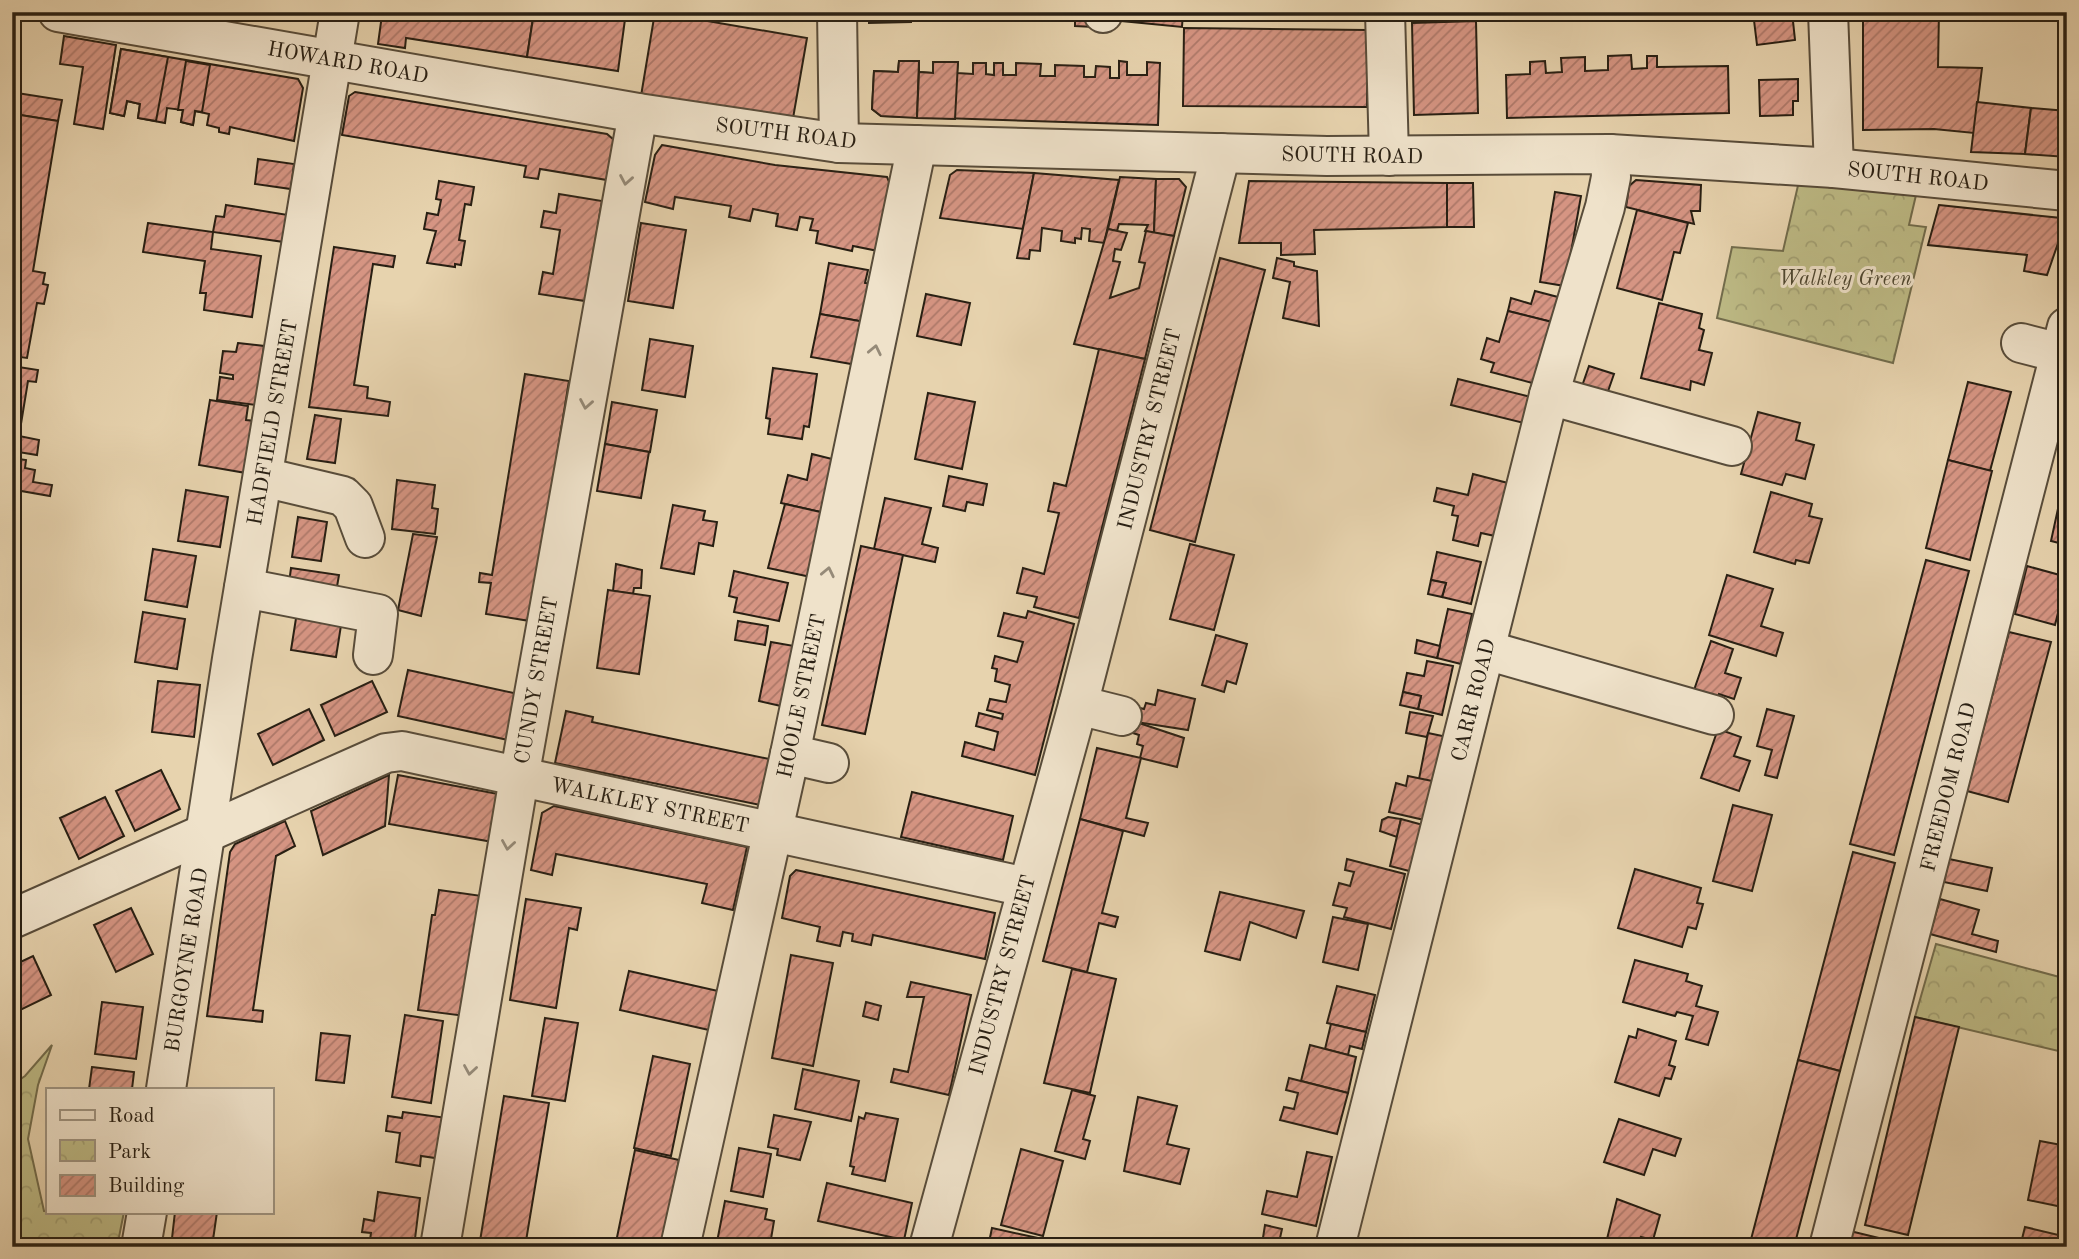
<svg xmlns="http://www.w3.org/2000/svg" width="2079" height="1259" font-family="'Old Standard TT',serif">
  <defs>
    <pattern id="park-crowns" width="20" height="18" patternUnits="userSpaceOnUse" patternTransform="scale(1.75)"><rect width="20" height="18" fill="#bdba85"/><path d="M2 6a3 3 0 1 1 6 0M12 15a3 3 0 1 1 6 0" fill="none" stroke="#a29f72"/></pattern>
    <pattern id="building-hatch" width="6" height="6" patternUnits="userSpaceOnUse" patternTransform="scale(1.75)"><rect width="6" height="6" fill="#d69583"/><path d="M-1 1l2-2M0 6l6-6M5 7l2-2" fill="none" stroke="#ae796a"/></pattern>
  </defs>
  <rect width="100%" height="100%" fill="#e7d3ae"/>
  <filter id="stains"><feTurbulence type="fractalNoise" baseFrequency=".00286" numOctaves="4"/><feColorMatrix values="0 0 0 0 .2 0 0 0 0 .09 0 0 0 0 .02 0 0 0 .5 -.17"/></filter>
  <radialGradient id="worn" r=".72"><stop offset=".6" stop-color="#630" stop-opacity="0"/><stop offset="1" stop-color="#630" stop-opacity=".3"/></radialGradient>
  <g fill="url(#park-crowns)" stroke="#726c4c" stroke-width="2">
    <path d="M1799 181 1916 195 1909 225 1926 227 1893 363 1717 318 1732 247 1783 251Z"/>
    <path d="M1936 944 2067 979V1053L1915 1017Z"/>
    <path d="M52 1045 38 1085 28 1139 44 1211 124 1212 117 1247H12V1085L25 1076Z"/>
  </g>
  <g fill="url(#building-hatch)" stroke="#281f13" stroke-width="2">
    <path d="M534 12 527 57 406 38 405 48 378 44 382 15 370 13Z"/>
    <path d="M534 12H626L618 71 527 57Z"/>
    <path d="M655 12 807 38 792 124 641 96Z"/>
    <path d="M869 12H911V22L869 23Z"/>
    <path d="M1075 12H1095L1094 27 1075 26Z"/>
    <path d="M1123 12H1183L1182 27 1122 21Z"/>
    <path d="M1753 12H1792L1795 40 1757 45Z"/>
    <path d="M1863 12H1939L1938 67 1982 68 1974 133 1934 129 1863 130Z"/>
    <path d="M1476 21 1478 113 1414 115 1412 23Z"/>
    <path d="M1184 28 1367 30V107L1183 106Z"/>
    <path d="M64 36 116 45 103 129 74 124 83 67 60 64Z"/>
    <path d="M121 49 298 79 303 88 294 141 230 127 229 134 219 132V128L207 125 209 114 195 111 193 125 181 122 183 110 167 108 165 123 138 118 140 104 127 101 124 116 110 113Z"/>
    <path d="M121 49 168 57 156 121 138 118 140 104 127 101 124 116 110 113Z"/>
    <path d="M1631 55 1632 69 1647 68V56H1657V67L1728 66 1729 113 1507 118 1506 75 1530 74V62L1545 61 1546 73 1562 72 1561 58 1585 57V71L1608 70V56Z"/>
    <path d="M186 61 210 65 202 112 195 111 193 125 181 122 183 110H178Z"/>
    <path d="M899 61H919V72L933 73V62H958L957 73 973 74V63H986V74L994 75V63H1003V75H1016V63L1041 64 1040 76H1055V65L1084 66V77H1095L1096 66 1110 67V78H1119V61L1127 62V75H1147V62L1160 63 1158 125 881 116 872 109 874 71 898 72Z"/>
    <path d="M899 61H919L917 118 881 116 872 109 874 71 898 72Z"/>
    <path d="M933 62H958L955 119 917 118 919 72 933 73Z"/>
    <path d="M1798 79V101H1793V115L1760 116 1759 80Z"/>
    <path d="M355 92 607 134 614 140 607 180 540 169 538 179 524 177 526 166 342 135 349 96Z"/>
    <path d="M17 93 62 100 58 121 14 114Z"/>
    <path d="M1977 102 2031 108 2025 154 1971 152Z"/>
    <path d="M2031 108 2067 111V157L2025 154Z"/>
    <path d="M14 114 58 121 33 271 45 273 43 284 48 285 44 304 37 303 27 358 12 356Z"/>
    <path d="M662 145 775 165 887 177 891 187 883 252 853 246 852 251 816 243 818 231 810 230 813 219 800 217 797 230 776 226 778 214 753 209 750 221 729 217 731 206 675 197 673 209 645 202 655 155Z"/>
    <path d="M258 159 294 164 291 189 255 184Z"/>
    <path d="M957 170 1034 173 1023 229 940 218 950 175Z"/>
    <path d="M1034 173 1119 180 1104 243 1089 241 1090 229 1082 228 1081 239 1075 238V243L1061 241 1062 231 1042 228 1040 251 1030 250 1029 259 1017 258Z"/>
    <path d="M1120 177 1156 179 1154 233 1145 231 1148 225 1119 224 1117 231 1108 229Z"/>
    <path d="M1156 179H1179L1186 187 1174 236 1154 233Z"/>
    <path d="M1636 180 1701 185 1700 211H1691L1694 224 1626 207 1629 186Z"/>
    <path d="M439 181 474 187 471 205 465 204 459 240 465 241 461 265 455 264V267L427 263 436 231 424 229 427 213 438 215 441 200 436 199Z"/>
    <path d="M1249 181 1447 183V227L1314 230 1315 254 1281 255V243H1239Z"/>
    <path d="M1447 183H1473L1474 227H1447Z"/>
    <path d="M1555 192 1581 196 1565 286 1540 282Z"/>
    <path d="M559 194 602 201 585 301 539 294 543 272 553 274 560 230 541 227 544 211 556 213Z"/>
    <path d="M226 205 288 215 284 242 213 232 216 216 224 217Z"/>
    <path d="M1939 205 2061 218 2064 226 2047 275 2024 271 2027 255 1928 245Z"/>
    <path d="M1637 210 1688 223 1680 253 1674 252 1662 300 1617 288Z"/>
    <path d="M148 223 213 232 211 249 261 256 252 317 204 310 206 293H200L205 261 143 252Z"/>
    <path d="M641 223 686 230 673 308 628 301Z"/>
    <path d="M1108 229 1127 233 1121 250 1115 249 1113 261 1120 262 1110 298 1139 288 1145 263 1139 262 1146 231 1174 236 1145 359 1074 344Z"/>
    <path d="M334 247 395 256 393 267 373 264 354 385 368 387 367 398 390 402 388 416 309 407Z"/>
    <path d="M1220 258 1265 270 1195 542 1150 530Z"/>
    <path d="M1277 258 1294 262V266L1317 271 1319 326 1283 318 1290 282 1273 278Z"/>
    <path d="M829 263 868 270 865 283 872 284 865 322 820 314Z"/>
    <path d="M1535 291 1558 297 1552 322 1508 311 1511 298 1531 304Z"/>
    <path d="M926 294 970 303 961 345 917 336Z"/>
    <path d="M1659 303 1702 314 1699 328 1704 330 1699 350 1712 353 1704 385 1691 381 1690 390 1641 378Z"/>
    <path d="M1508 311 1552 322 1536 384 1491 372 1494 363 1481 359 1487 338 1499 342Z"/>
    <path d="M820 314 865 322 857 365 811 357Z"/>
    <path d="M650 339 693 346 685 397 642 390Z"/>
    <path d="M238 343 264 346 256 405 217 400 220 377 233 379V375L220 373 223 351 236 352Z"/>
    <path d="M1099 349 1145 359 1079 618 1034 607 1037 597 1017 593 1023 568 1044 574 1059 513 1048 511 1054 483 1066 486Z"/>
    <path d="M12 366 38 370 36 382 28 381 19 436 39 440 37 455 12 451Z"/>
    <path d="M1589 366 1614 374 1606 397 1581 389Z"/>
    <path d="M773 368 817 374 809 427 804 426 802 439 768 434 770 419 766 418Z"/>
    <path d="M525 374 569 381 530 621 486 614 491 583 479 582 480 573 492 575Z"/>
    <path d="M1458 379 1535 398 1528 424 1451 405Z"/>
    <path d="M1968 382 2011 392 1990 471 1948 460Z"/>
    <path d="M928 393 975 402 962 469 915 459Z"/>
    <path d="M210 400 248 406 246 420 255 421 246 473 199 465Z"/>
    <path d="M612 402 657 410 650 452 605 444Z"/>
    <path d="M1758 412 1800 423 1796 440 1814 445 1805 479 1786 474 1782 485 1741 474Z"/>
    <path d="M315 415 341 419 335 463 307 459Z"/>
    <path d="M605 444 649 452 641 498 597 491Z"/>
    <path d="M812 454 836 460 825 513 781 503 788 475 807 480Z"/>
    <path d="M12 458 26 460 25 468 35 470 33 482 52 485 50 496 21 491 19 503 12 501Z"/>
    <path d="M1948 460 1992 471 1970 560 1926 548Z"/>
    <path d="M1473 474 1508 483 1495 536 1481 533 1478 546 1453 540 1458 516 1452 515 1454 506 1434 501 1437 488 1468 495Z"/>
    <path d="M949 476 987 484 983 505 967 502 965 511 943 506Z"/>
    <path d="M397 480 435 485 432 508 438 509 435 534 392 529Z"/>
    <path d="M2064 481H2067V545L2051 541Z"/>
    <path d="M186 490 228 497 220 547 178 541Z"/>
    <path d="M1771 492 1812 504 1809 516 1822 519 1809 563 1796 560 1795 564 1754 552Z"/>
    <path d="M885 498 931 508 922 544 938 548 935 562 874 549Z"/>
    <path d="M785 504 825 513 811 577 768 568Z"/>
    <path d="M673 505 705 511 703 520 717 522 713 546 699 543 694 574 661 568Z"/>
    <path d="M298 517 327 522 321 561 292 557Z"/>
    <path d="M413 534 437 537 421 616 398 610Z"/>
    <path d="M1190 544 1234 555 1214 630 1170 619Z"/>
    <path d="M861 546 903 555 865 734 822 725Z"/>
    <path d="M153 549 196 556 187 607 145 600Z"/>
    <path d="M1437 552 1481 562 1471 604 1442 597 1446 583 1431 580Z"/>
    <path d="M1926 560 1969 571 1894 855 1850 844Z"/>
    <path d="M616 564 642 570 641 588H634L633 594 613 591Z"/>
    <path d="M2027 566 2067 577 2055 625 2015 614Z"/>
    <path d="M291 568 339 575 335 598 288 591Z"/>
    <path d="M734 571 788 583 779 621 734 612 737 598 729 596Z"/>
    <path d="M1727 575 1773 589 1761 626 1783 633 1776 656 1709 635Z"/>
    <path d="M1431 580 1446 583 1442 597 1428 594Z"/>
    <path d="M608 590 650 596 639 674 597 668Z"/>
    <path d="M1448 609 1472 614 1461 664 1437 658Z"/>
    <path d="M1028 611 1074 624 1035 775 962 756 965 742 994 750 998 732 976 726 979 713 1002 719 1003 714 987 710 990 699 1006 702 1010 685 995 681 997 669 992 668 995 656 1017 662 1023 642 998 636 1004 613 1026 618Z"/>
    <path d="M143 612 185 619 177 669 135 662Z"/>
    <path d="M297 612 342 619 336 657 291 650Z"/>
    <path d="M738 621 768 626 765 645 735 640Z"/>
    <path d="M2009 632 2051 642 2008 802 1967 791Z"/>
    <path d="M1216 635 1247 644 1236 684 1227 681 1224 692 1202 685Z"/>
    <path d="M1417 640 1440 646 1437 658 1415 653Z"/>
    <path d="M1711 641 1733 649 1725 673 1741 678 1734 699 1719 694 1718 698 1694 690Z"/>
    <path d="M771 642 794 646 781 706 759 701Z"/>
    <path d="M1427 661 1453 666 1442 715 1418 709 1421 696 1403 692 1407 673 1424 676Z"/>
    <path d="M408 670 518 694 508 740 398 716Z"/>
    <path d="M158 681 200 685 194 737 152 732Z"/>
    <path d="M372 681 387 712 335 736 321 705Z"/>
    <path d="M1158 690 1195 699 1188 730 1136 722 1140 708 1144 709 1146 703 1155 705Z"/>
    <path d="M1403 692 1421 696 1418 709 1400 705Z"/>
    <path d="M309 709 324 740 273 765 258 734Z"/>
    <path d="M1767 709 1794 716 1777 778 1765 775 1772 750 1757 746Z"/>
    <path d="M566 711 593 717 592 722 774 760 765 806 555 763Z"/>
    <path d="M1410 712 1433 716 1427 737 1406 733Z"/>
    <path d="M1136 722 1184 738 1177 767 1140 758 1143 746 1137 744 1139 735 1133 733Z"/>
    <path d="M1718 729 1741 737 1734 756 1750 761 1739 791 1701 778Z"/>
    <path d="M1428 733 1452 738 1444 784 1419 779Z"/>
    <path d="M1097 748 1141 758 1126 818 1148 823 1144 836 1080 819Z"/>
    <path d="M161 770 180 809 135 831 116 791Z"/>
    <path d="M389 775 385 826 323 855 311 811Z"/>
    <path d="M398 775 498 794 493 842 389 824Z"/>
    <path d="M1408 776 1442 783 1433 822 1389 812 1396 783 1406 786Z"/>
    <path d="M912 792 1013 816 1003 860 901 837Z"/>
    <path d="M105 797 124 836 79 859 60 818Z"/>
    <path d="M1733 805 1772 815 1752 891 1713 881Z"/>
    <path d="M554 806 747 847 733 910 702 903 707 884 556 854 552 875 531 870 542 813Z"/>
    <path d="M1388 817 1401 819 1397 837 1380 831 1382 820Z"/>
    <path d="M1080 819 1123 831 1102 913 1118 917 1115 927 1099 923 1087 972 1043 961Z"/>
    <path d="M1401 819 1423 825 1413 872 1390 866Z"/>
    <path d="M285 821 295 846 276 856 253 1010 263 1011 262 1022 207 1016 230 852 235 844Z"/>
    <path d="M1853 852 1895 863 1840 1071 1798 1060Z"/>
    <path d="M1347 859 1405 874 1391 929 1344 917 1347 908 1333 905 1339 883 1350 886 1354 872 1345 870Z"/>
    <path d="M1949 859 1992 868 1987 891 1944 882Z"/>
    <path d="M1635 869 1701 888 1697 903 1703 904 1696 929 1688 927 1682 947 1618 928Z"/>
    <path d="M796 870 995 913 985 959 873 935 871 945 852 941 853 934 843 932 840 946 817 941 820 927 782 918 790 876Z"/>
    <path d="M439 890 482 896 465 1016 418 1010 432 915H435Z"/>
    <path d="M1220 892 1304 911 1296 938 1250 922 1240 960 1205 951Z"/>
    <path d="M526 899 581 908 577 930 569 928 556 1008 510 1000Z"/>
    <path d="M1940 899 1979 910 1972 934 1998 941 1996 952 1930 934Z"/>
    <path d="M131 908 153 954 116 972 94 925Z"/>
    <path d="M1333 917 1368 924 1358 970 1323 962Z"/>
    <path d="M791 955 833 963 813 1066 772 1058Z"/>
    <path d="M33 956 51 995 12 1014V966Z"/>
    <path d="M1635 960 1688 974 1686 981 1702 986 1696 1006 1718 1012 1708 1045 1686 1039 1693 1016 1677 1012 1675 1016 1623 1002Z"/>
    <path d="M1072 969 1116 979 1090 1093 1044 1083Z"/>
    <path d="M629 971 718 991 709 1030 620 1010Z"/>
    <path d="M911 982 971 995 949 1095 891 1082 894 1069 908 1072 924 997H907Z"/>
    <path d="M1337 986 1375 995 1366 1032 1327 1023Z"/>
    <path d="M102 1002 143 1007 136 1059 95 1054Z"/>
    <path d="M866 1002 881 1006 878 1020 863 1016Z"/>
    <path d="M405 1015 443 1021 431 1103 392 1097Z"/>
    <path d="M1915 1017 1959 1027 1908 1235 1865 1225Z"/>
    <path d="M545 1018 578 1023 565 1101 532 1096Z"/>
    <path d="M1331 1024 1366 1032 1362 1049 1350 1046 1348 1055 1325 1049Z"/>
    <path d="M1638 1029 1676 1041 1669 1065 1675 1067 1671 1079 1665 1078 1659 1096 1615 1082 1629 1036 1636 1038Z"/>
    <path d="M321 1033 350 1036 344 1083 316 1080Z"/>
    <path d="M1310 1045 1356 1057 1348 1093 1301 1081Z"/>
    <path d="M653 1056 690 1064 671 1156 634 1148Z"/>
    <path d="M1798 1060 1840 1071 1794 1247H1749Z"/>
    <path d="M92 1067 134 1072 132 1089H89Z"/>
    <path d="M803 1069 859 1081 851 1121 795 1109Z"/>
    <path d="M1289 1078 1348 1093 1337 1134 1280 1120 1284 1107 1294 1109 1298 1093 1286 1090Z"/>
    <path d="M1072 1090 1095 1096 1083 1139 1090 1141 1085 1159 1055 1151Z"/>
    <path d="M504 1096 549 1103 525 1247H479Z"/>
    <path d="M1138 1097 1177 1106 1167 1144 1189 1149 1180 1184 1124 1171Z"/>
    <path d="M403 1112 447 1118 442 1159 421 1156 420 1166 396 1162 400 1133 386 1131 388 1116 402 1118Z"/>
    <path d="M866 1113 898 1119 885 1181 852 1174 854 1167 850 1166 859 1117 864 1119Z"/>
    <path d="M774 1115 811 1122 800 1160 777 1155 778 1149 768 1147Z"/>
    <path d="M1619 1119 1681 1139 1675 1156 1653 1149 1644 1175 1604 1162Z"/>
    <path d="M2040 1141 2067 1146V1208L2028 1200Z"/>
    <path d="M739 1148 771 1154 763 1197 731 1191Z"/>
    <path d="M1021 1149 1063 1161 1043 1236 1001 1225Z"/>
    <path d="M635 1150 679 1160 661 1247H615Z"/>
    <path d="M1307 1152 1332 1157 1316 1226 1262 1214 1267 1191 1297 1197Z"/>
    <path d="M827 1183 912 1203 904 1240 818 1221Z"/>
    <path d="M378 1192 420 1198 414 1247H369L371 1233 362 1232 364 1219 374 1221Z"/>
    <path d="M1617 1199 1660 1215 1653 1240 1641 1237 1638 1247H1605Z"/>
    <path d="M725 1201 767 1209 765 1219 774 1221 771 1239 763 1238 761 1247 717 1242Z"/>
    <path d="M175 1212H217L212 1247H171Z"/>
    <path d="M1265 1225 1282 1229 1278 1247 1262 1244Z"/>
    <path d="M2025 1227 2067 1237V1247H2020Z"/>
    <path d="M992 1228 1038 1238 1036 1247H988Z"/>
    <path d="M1850 1231 1908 1245V1247H1847Z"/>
  </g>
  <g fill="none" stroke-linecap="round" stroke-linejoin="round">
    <defs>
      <g id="minor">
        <path d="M58 12 638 113 839 143 1327 156 1610 154 1834 168 2067 191"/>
        <path d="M837 12 839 143"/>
        <path d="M1385 12 1389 156"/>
        <path d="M1828 12 1834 168"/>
        <path d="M1103 13V12"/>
        <path d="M2021 343 2060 353"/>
        <path d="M1549 395 1732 446"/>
        <path d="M263 477 343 496 353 506 365 538"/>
        <path d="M244 588 378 614 373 655"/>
        <path d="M1486 650 1714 715"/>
        <path d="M1078 705 1122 716"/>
        <path d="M790 754 829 763"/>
        <path d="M12 919 386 753 402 751 1026 887"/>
        <path d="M166 1089 232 659 340 12"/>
        <path d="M141 1247 147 1212"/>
        <path d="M440 1247 519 778 638 113"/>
        <path d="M680 1247 790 754 917 145"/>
        <path d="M929 1247 1078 705 1221 153"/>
        <path d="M1335 1247 1549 395 1605 207 1611 177 1610 154"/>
        <path d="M1829 1247 2067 327"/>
      </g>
    </defs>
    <use href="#minor" stroke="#584c3a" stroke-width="42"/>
    <use href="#minor" stroke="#efe2ca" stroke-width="38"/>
  </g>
  <defs><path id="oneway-chevron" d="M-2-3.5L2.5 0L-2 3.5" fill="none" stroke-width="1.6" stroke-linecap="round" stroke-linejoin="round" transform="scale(1.75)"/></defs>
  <g stroke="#958a78">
    <use href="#oneway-chevron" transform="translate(626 180) rotate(100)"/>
    <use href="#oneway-chevron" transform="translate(875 350) rotate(-78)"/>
    <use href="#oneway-chevron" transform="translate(586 404) rotate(100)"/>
    <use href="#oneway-chevron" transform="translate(828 572) rotate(-78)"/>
    <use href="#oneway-chevron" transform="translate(508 845) rotate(99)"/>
    <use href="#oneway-chevron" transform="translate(470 1070) rotate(99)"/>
  </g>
  <g text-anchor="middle" stroke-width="6" stroke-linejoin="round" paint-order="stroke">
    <g font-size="21" fill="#281f13" stroke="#efe2ca">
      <text transform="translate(348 62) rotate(10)" y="7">HOWARD ROAD</text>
      <text transform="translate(786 133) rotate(7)" y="7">SOUTH ROAD</text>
      <text transform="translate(1352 155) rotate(1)" y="7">SOUTH ROAD</text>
      <text transform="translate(1918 176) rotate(6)" y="7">SOUTH ROAD</text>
      <text transform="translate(272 422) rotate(-80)" y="7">HADFIELD STREET</text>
      <text transform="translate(1149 429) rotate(-76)" y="7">INDUSTRY STREET</text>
      <text transform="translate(536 680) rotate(-80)" y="7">CUNDY STREET</text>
      <text transform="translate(801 696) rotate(-78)" y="7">HOOLE STREET</text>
      <text transform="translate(1473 700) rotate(-76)" y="7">CARR ROAD</text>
      <text transform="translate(1948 787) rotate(-76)" y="7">FREEDOM ROAD</text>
      <text transform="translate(650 805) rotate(12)" y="7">WALKLEY STREET</text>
      <text transform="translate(186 960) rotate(-81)" y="7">BURGOYNE ROAD</text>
      <text transform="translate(1002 975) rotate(-75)" y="7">INDUSTRY STREET</text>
    </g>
    <g font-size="21" font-style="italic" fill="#4d4630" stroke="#efe2ca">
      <text x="1845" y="285">Walkley Green</text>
    </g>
  </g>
  <rect width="2079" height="1259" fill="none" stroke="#e7d3ae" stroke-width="42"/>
  <rect x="14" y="14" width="2051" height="1231" fill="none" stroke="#281f13" stroke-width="3.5"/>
  <rect x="21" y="21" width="2037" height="1217" fill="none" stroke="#281f13" stroke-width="2"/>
  <rect x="46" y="1088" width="228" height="126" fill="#efe2ca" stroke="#9f9481" stroke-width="2"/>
  <rect x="60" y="1110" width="35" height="10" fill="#efe2ca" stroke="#9f9481" stroke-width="2"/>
  <text x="108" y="1122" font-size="21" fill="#281f13">Road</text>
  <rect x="60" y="1140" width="35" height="21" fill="url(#park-crowns)" stroke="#9f9481" stroke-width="2"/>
  <text x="108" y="1158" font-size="21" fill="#281f13">Park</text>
  <rect x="60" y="1175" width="35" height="21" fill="url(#building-hatch)" stroke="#9f9481" stroke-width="2"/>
  <text x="108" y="1192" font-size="21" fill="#281f13">Building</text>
  <rect width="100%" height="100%" filter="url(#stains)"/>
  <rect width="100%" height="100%" fill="url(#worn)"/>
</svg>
